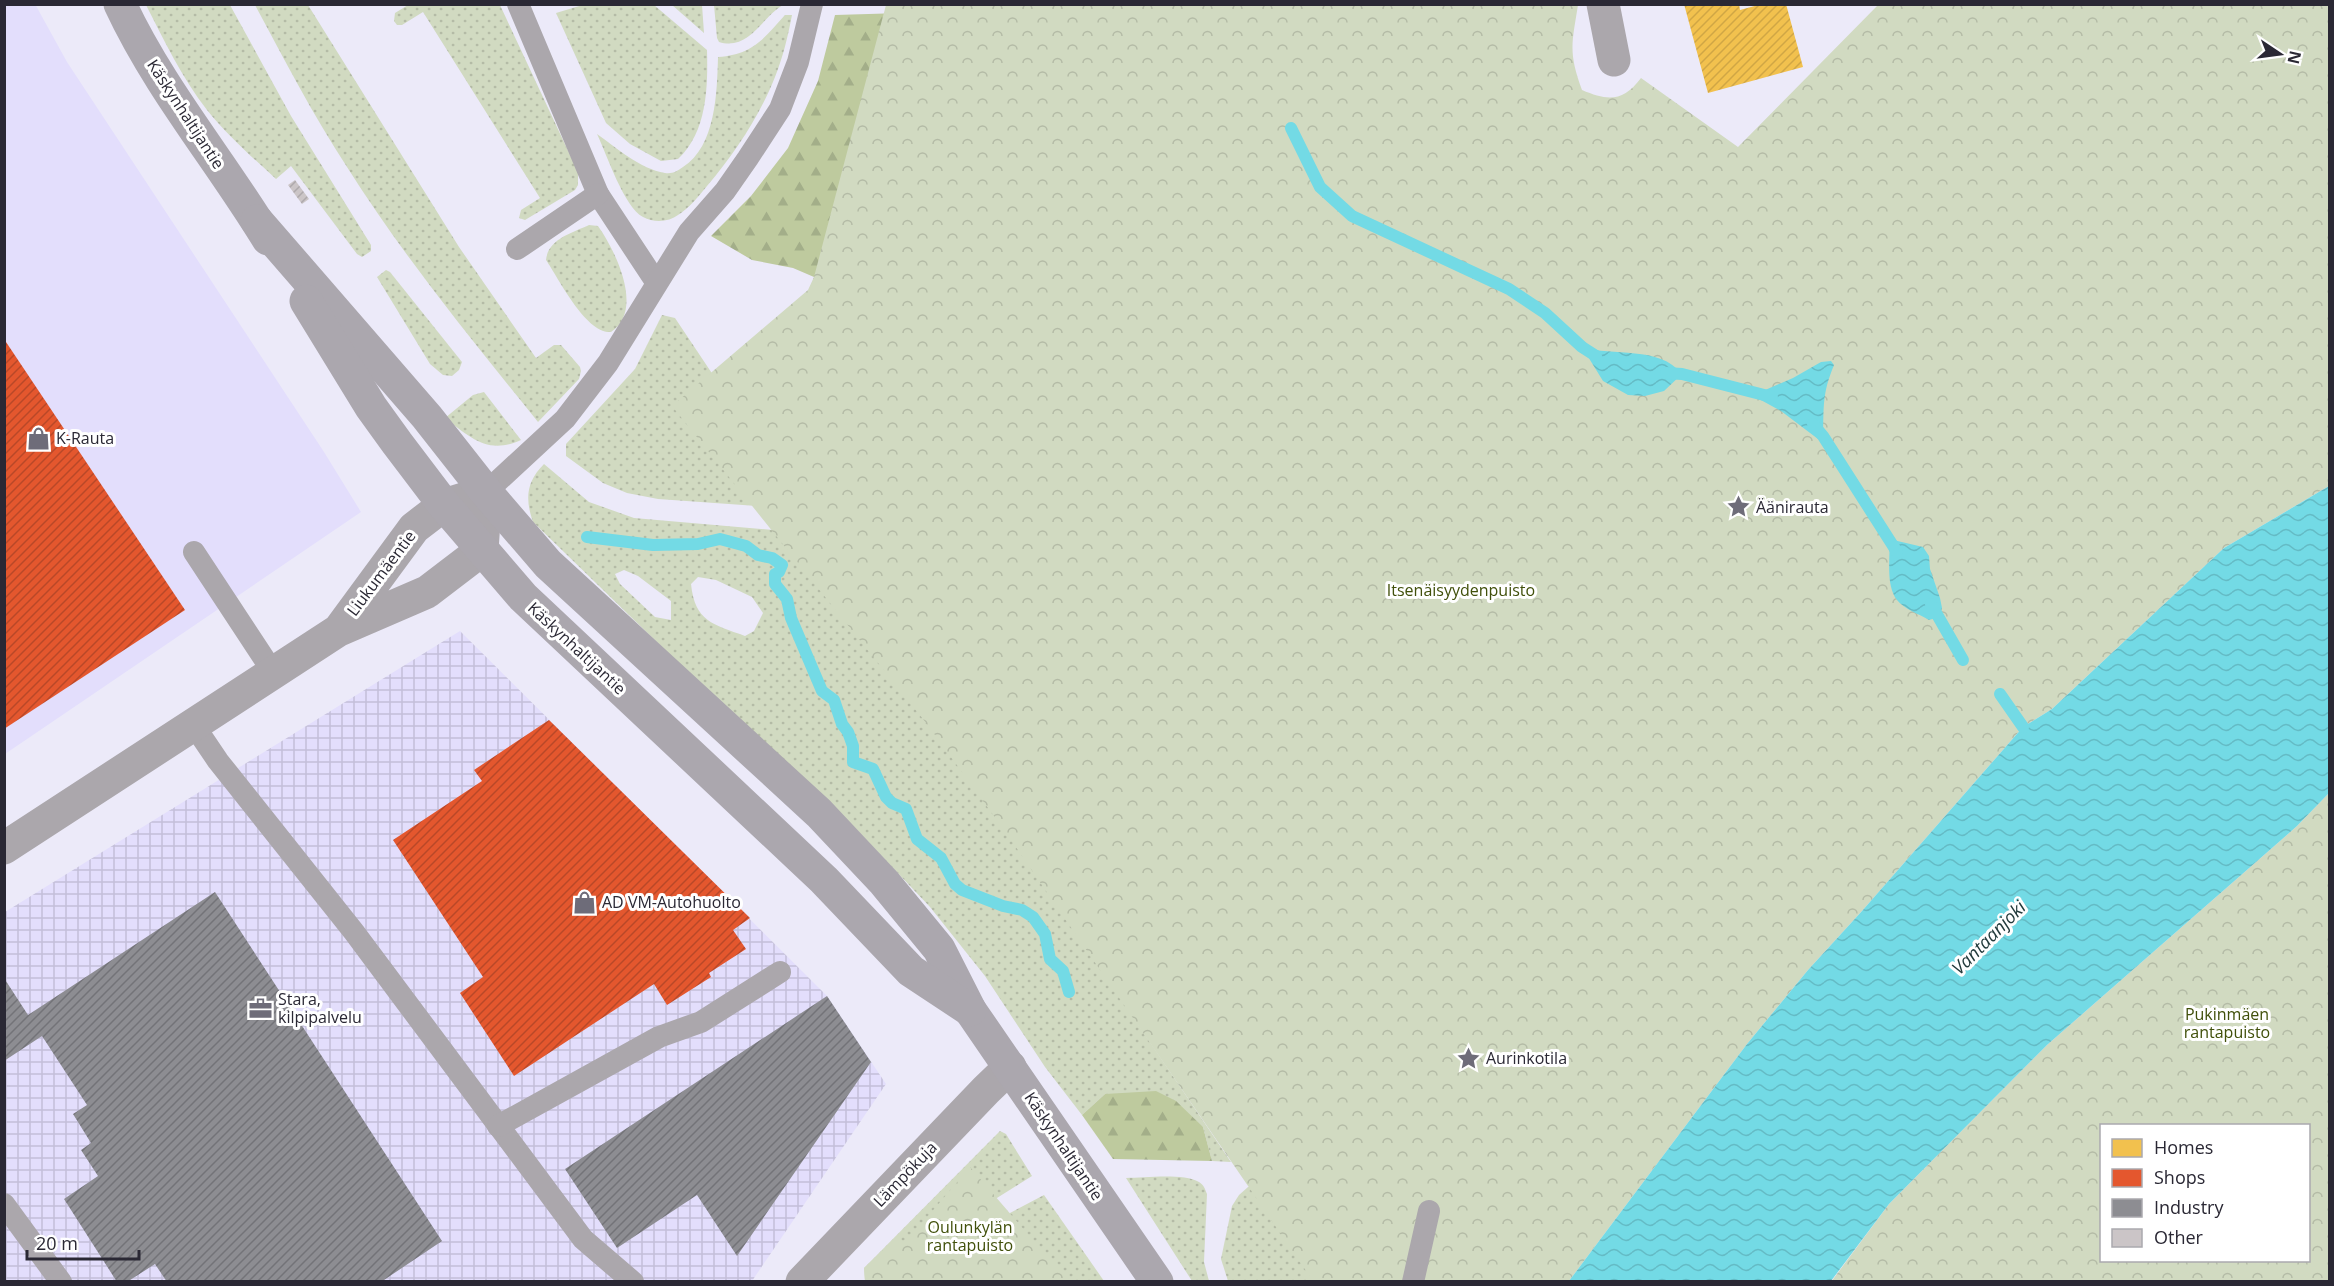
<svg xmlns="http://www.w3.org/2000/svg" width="2334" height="1286" font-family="'Open Sans',sans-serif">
  <defs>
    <pattern id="industrial-grid" width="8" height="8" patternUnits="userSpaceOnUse" patternTransform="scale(1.5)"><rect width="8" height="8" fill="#e3defc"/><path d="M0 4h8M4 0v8" fill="none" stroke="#c3bed9"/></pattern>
    <pattern id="grass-dots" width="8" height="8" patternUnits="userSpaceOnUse" patternTransform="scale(1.5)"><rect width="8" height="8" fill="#d1dac1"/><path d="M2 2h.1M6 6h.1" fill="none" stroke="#b4bba6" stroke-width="1.8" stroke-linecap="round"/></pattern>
    <pattern id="forest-firs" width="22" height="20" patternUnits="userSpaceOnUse" patternTransform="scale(1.5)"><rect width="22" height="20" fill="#beca9e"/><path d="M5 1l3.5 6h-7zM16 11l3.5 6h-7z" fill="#a3ae89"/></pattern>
    <pattern id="park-crowns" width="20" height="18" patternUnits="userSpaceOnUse" patternTransform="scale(1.5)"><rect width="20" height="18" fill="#d1dac1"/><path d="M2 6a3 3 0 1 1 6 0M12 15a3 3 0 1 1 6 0" fill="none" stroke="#b4bba6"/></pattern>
    <pattern id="water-waves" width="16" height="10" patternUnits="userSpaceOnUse" patternTransform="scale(1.5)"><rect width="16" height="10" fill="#73dae5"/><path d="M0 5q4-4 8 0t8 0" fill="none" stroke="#64bbc5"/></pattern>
    <pattern id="homes-hatch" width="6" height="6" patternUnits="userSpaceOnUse" patternTransform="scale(1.5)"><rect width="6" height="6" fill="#f2c14e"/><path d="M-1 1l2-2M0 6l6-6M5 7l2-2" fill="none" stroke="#d0a645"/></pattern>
    <pattern id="shops-hatch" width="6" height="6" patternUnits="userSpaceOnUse" patternTransform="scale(1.5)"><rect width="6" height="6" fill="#e4572e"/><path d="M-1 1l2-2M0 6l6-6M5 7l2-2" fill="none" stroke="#b94828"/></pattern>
    <pattern id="industry-hatch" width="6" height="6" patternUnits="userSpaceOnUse" patternTransform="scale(1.5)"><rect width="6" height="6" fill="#8d8d92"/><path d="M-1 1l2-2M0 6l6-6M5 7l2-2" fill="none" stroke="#737378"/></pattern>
    <pattern id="building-hatch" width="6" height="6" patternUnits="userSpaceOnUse" patternTransform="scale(1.5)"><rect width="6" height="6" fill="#cbc5c7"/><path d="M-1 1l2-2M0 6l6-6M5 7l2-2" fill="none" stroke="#aea9ac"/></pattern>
  </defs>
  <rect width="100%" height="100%" fill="#eceaf9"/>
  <path fill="#e3defc" d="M35 4 67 62 324 452 361 512 5 754 4 5Z"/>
  <path fill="url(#industrial-grid)" d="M460 631 827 996 886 1084 752 1281 5 1282V912Z"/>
  <g fill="url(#grass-dots)" fill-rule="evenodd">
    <path d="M586 4 654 5 707 50C708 87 707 132 678 159L661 161 630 144 606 123 556 13Z"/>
    <path d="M146 5H230L291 116 371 245V251L362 257 357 254 291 166 276 179C252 157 227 135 207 110 182 78 164 40 146 5Z"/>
    <path d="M255 5H308L459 247 536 358 554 345H561L580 367 581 371 579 379 538 422C471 339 404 257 347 167 313 115 284 59 255 5Z"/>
    <path d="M408 5H500L578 172V185L575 190 525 220 519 218 521 210 540 198 423 12 402 25H397L394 21 395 13Z"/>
    <path d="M672 5H702L704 33Z"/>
    <path d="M714 5V4L783 5C762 17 749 51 719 42L717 38Z"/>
    <path d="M785 15H792C788 36 783 57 775 77 759 117 735 153 707 186 699 196 689 208 678 215 669 222 654 223 643 217 624 207 607 155 597 134 617 148 640 169 665 173 673 174 677 171 683 167 716 146 717 92 718 57 754 54 763 39 785 15Z"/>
    <path d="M589 225 598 226C615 250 645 310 611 332 586 334 559 279 546 260 548 239 572 233 589 225Z"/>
    <path d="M386 270 390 272 462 362 459 370 452 376 443 375 430 364 377 277Z"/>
    <path d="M662 315 675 318 794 496 785 508 658 499 627 493 603 483 566 456V444L635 369Z"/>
    <path d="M484 392 521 440C488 455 471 438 445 418L473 395Z"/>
    <path d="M544 464 589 502 634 518 785 531 810 539 1231 1162 1212 1161 1203 1127 1105 1094 1082 1115 1045 1067 985 976 930 907 855 828 730 713 533 522C525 499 526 482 544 464ZM624 570 638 576 671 601V620L655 617 620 584 615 574ZM698 577 716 580 752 597 763 613 754 631 745 636C713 624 695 622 691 584Z"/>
    <path d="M1000 1131 1006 1134 1032 1176 865 1281 864 1268Z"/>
    <path d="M1126 1178C1145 1178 1183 1173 1199 1182 1204 1185 1205 1189 1207 1194L1204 1262 1209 1281H1192Z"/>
    <path d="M1274 1186 1393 1281H1228L1221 1259 1232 1206 1239 1195 1248 1187Z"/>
    <path d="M1044 1195 1104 1281 937 1282 1010 1213Z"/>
  </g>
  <g fill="url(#forest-firs)">
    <path d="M1117 4 821 280 793 268 752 260 711 236 751 196 788 148 818 81 835 15 1107 7Z"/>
    <path d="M1156 1091 1176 1101 1203 1127 1212 1161 1113 1159 1082 1115 1105 1094Z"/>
  </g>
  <g fill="url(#park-crowns)" fill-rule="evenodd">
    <path d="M886 5H1578C1572 43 1568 52 1582 90 1608 101 1623 102 1641 78L1738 147 1878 5H2329V486L2224 548 2052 709 2023 727 1862 911 1808 970 1747 1044 1569 1281H1313L1007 834 927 724 672 406 808 290 814 277Z"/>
    <path d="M2329 793V1281L1831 1282 1889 1204 2047 1045 2297 826ZM2102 1126H2308V1260H2102Z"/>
    <path d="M970 1167 1068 1281H865L864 1268 895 1239 905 1243Z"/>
  </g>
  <g fill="url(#water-waves)">
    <path d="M1582 347C1613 357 1659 345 1682 374L1664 391 1645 396 1628 395 1603 381Z"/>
    <path d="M1831 361 1834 365C1822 394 1824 406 1823 436L1818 439 1781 411 1759 399 1756 394 1793 378 1821 362Z"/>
    <path d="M2329 486V793L2297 826 2047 1045 1889 1204 1831 1281H1569L1747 1044 1808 970 1862 911 2023 727 2052 709 2224 548Z"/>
    <path d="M1889 539 1923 547 1929 556 1930 569 1940 598 1942 608 1939 617 1929 620C1919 614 1904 609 1897 600 1885 584 1891 557 1889 539Z"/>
  </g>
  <path fill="url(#homes-hatch)" d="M1684 4H1739L1740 10 1762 4H1786L1803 67 1708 93Z"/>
  <g fill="url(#shops-hatch)">
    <path d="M4 339 185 610 4 729Z"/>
    <path d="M549 720 750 918 733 930 746 949 709 973 711 977 667 1005 654 984 514 1076 460 993 483 977 393 840 482 781 474 770Z"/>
  </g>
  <g fill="url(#industry-hatch)">
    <path d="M215 892 442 1241 381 1282H167L155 1264 127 1282H117L64 1199 98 1176 81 1150 91 1143 73 1114 87 1105 42 1036 4 1061V978L28 1015Z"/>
    <path d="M827 996 871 1062 737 1256 697 1195 617 1248 565 1169Z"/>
  </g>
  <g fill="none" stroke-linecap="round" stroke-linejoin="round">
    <g stroke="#73dae5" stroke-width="12">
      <path d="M1291 128 1320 187 1352 216 1509 289 1545 313 1582 347 1596 356"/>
      <path d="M1666 373 1682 374 1772 397"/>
      <path d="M1813 424 1823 436 1897 552"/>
      <path d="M587 537 653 545 698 544 720 539 746 546 758 555 772 558 782 565 779 572 775 574V584L787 599 791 618 822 691 834 700 842 724 848 732 853 746V762L873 769 886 797 892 803 906 809 917 839 941 858 955 884 962 890 1003 906 1022 910 1033 917 1045 934 1050 959 1063 971 1069 992"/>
      <path d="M1931 604 1963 660"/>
      <path d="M2000 694 2023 727"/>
    </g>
  </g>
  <path fill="url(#building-hatch)" d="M295 180 309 199 302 204 288 185Z"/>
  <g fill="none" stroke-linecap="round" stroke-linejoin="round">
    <g stroke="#aba7ac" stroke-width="22">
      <path d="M518 4 598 194 656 282"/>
      <path d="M517 249 598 194"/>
      <path d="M486 492 565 419 608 363 689 232 725 191 748 158 780 109 798 62 812 4"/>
      <path d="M194 552 273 672"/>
      <path d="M193 724 218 761 354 932 583 1239 633 1282"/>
      <path d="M498 1126 659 1037 701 1022 780 972"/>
      <path d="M4 1204 61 1282"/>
      <path d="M1413 1282 1429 1211"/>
    </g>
    <g stroke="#aba7ac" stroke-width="33">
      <path d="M1603 4 1614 60"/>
      <path d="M4 848 339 630 427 592 482 550 486 492 444 505 414 528 339 630"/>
      <path d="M802 1282 986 1090 1010 1067"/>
    </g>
    <g stroke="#aba7ae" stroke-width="33">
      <path d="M120 4C159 88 220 160 268 239"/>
      <path d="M257 221 427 417 486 492 548 564 819 813 884 882 939 949 970 1010 1157 1282"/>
      <path d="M306 301 371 407 397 443 444 505 523 597 824 880 911 971 970 1010"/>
    </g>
  </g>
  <defs>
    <symbol id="shop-bare" viewBox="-9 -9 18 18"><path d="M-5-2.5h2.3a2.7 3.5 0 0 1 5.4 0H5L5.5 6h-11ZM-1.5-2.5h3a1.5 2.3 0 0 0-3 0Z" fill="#6e6c79" stroke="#fff" stroke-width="2.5" paint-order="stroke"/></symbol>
    <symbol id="sight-bare" viewBox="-9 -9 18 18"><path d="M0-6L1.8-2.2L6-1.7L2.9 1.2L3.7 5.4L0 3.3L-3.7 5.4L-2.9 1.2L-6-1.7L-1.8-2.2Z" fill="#6e6c79" stroke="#fff" stroke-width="2.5" paint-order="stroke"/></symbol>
    <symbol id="office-bare" viewBox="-9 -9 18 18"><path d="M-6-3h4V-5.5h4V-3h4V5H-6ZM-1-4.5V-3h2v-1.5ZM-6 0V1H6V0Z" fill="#6e6c79" stroke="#fff" stroke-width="2.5" paint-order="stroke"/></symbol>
  </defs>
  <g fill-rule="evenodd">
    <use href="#shop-bare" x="22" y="422" width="33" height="33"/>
    <use href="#sight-bare" x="1722" y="490" width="33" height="33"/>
    <use href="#shop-bare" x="568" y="886" width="33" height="33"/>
    <use href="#office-bare" x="244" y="992" width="33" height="33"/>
    <use href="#sight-bare" x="1452" y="1042" width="33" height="33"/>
  </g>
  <g text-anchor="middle" stroke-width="6" stroke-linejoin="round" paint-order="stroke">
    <g font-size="16" fill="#2a2834" stroke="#fff">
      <text transform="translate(186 114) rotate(57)" y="6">Käskynhaltijantie</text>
      <text transform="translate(381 573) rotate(-53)" y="6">Liukumäentie</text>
      <text transform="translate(577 648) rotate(43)" y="6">Käskynhaltijantie</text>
      <text transform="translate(1064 1146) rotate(56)" y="6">Käskynhaltijantie</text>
      <text transform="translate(905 1174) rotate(-46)" y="6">Lämpökuja</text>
    </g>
    <g font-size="16" fill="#2a2834" stroke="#fff" text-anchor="start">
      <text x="56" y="444">K-Rauta</text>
      <text x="1756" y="513">Äänirauta</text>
      <text x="602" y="908">AD VM-Autohuolto</text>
      <text x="278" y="1005">Stara,<tspan x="278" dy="18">kilpipalvelu</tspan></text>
      <text x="1486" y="1064">Aurinkotila</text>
    </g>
    <g font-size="16" fill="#41500b" stroke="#fff">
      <text x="1461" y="596">Itsenäisyydenpuisto</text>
      <text x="2227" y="1020">Pukinmäen<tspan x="2227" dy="18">rantapuisto</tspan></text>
      <text x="970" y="1233">Oulunkylän<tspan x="970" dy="18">rantapuisto</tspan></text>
    </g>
    <g font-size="18" font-style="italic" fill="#233b3c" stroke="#fff">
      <text transform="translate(1989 938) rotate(-45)" y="6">Vantaanjoki</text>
    </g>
  </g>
  <rect width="2334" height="1286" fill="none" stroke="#2a2834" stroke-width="12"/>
  <rect x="2100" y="1124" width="210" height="138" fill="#ffffff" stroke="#aaa9ae" stroke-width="1.5"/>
  <rect x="2112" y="1139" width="30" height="18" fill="#f2c14e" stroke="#aaa9ae" stroke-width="1.5"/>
  <text x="2154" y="1154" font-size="18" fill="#2a2834">Homes</text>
  <rect x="2112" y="1169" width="30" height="18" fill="#e4572e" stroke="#aaa9ae" stroke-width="1.5"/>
  <text x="2154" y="1184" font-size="18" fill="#2a2834">Shops</text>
  <rect x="2112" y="1199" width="30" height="18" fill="#8d8d92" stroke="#aaa9ae" stroke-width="1.5"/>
  <text x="2154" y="1214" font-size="18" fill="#2a2834">Industry</text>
  <rect x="2112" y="1229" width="30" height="18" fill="#cbc5c7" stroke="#aaa9ae" stroke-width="1.5"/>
  <text x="2154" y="1244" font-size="18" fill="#2a2834">Other</text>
  <g transform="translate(2280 54) rotate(103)" stroke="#ffffff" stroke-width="4.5" paint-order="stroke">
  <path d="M0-4.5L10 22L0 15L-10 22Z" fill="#2a2834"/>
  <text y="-9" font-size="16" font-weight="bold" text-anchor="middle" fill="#2a2834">N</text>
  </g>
  <path d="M27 1250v9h112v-9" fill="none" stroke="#2a2834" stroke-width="3"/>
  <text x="36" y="1250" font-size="18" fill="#2a2834" stroke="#ffffff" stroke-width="4.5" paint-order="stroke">20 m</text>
</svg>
